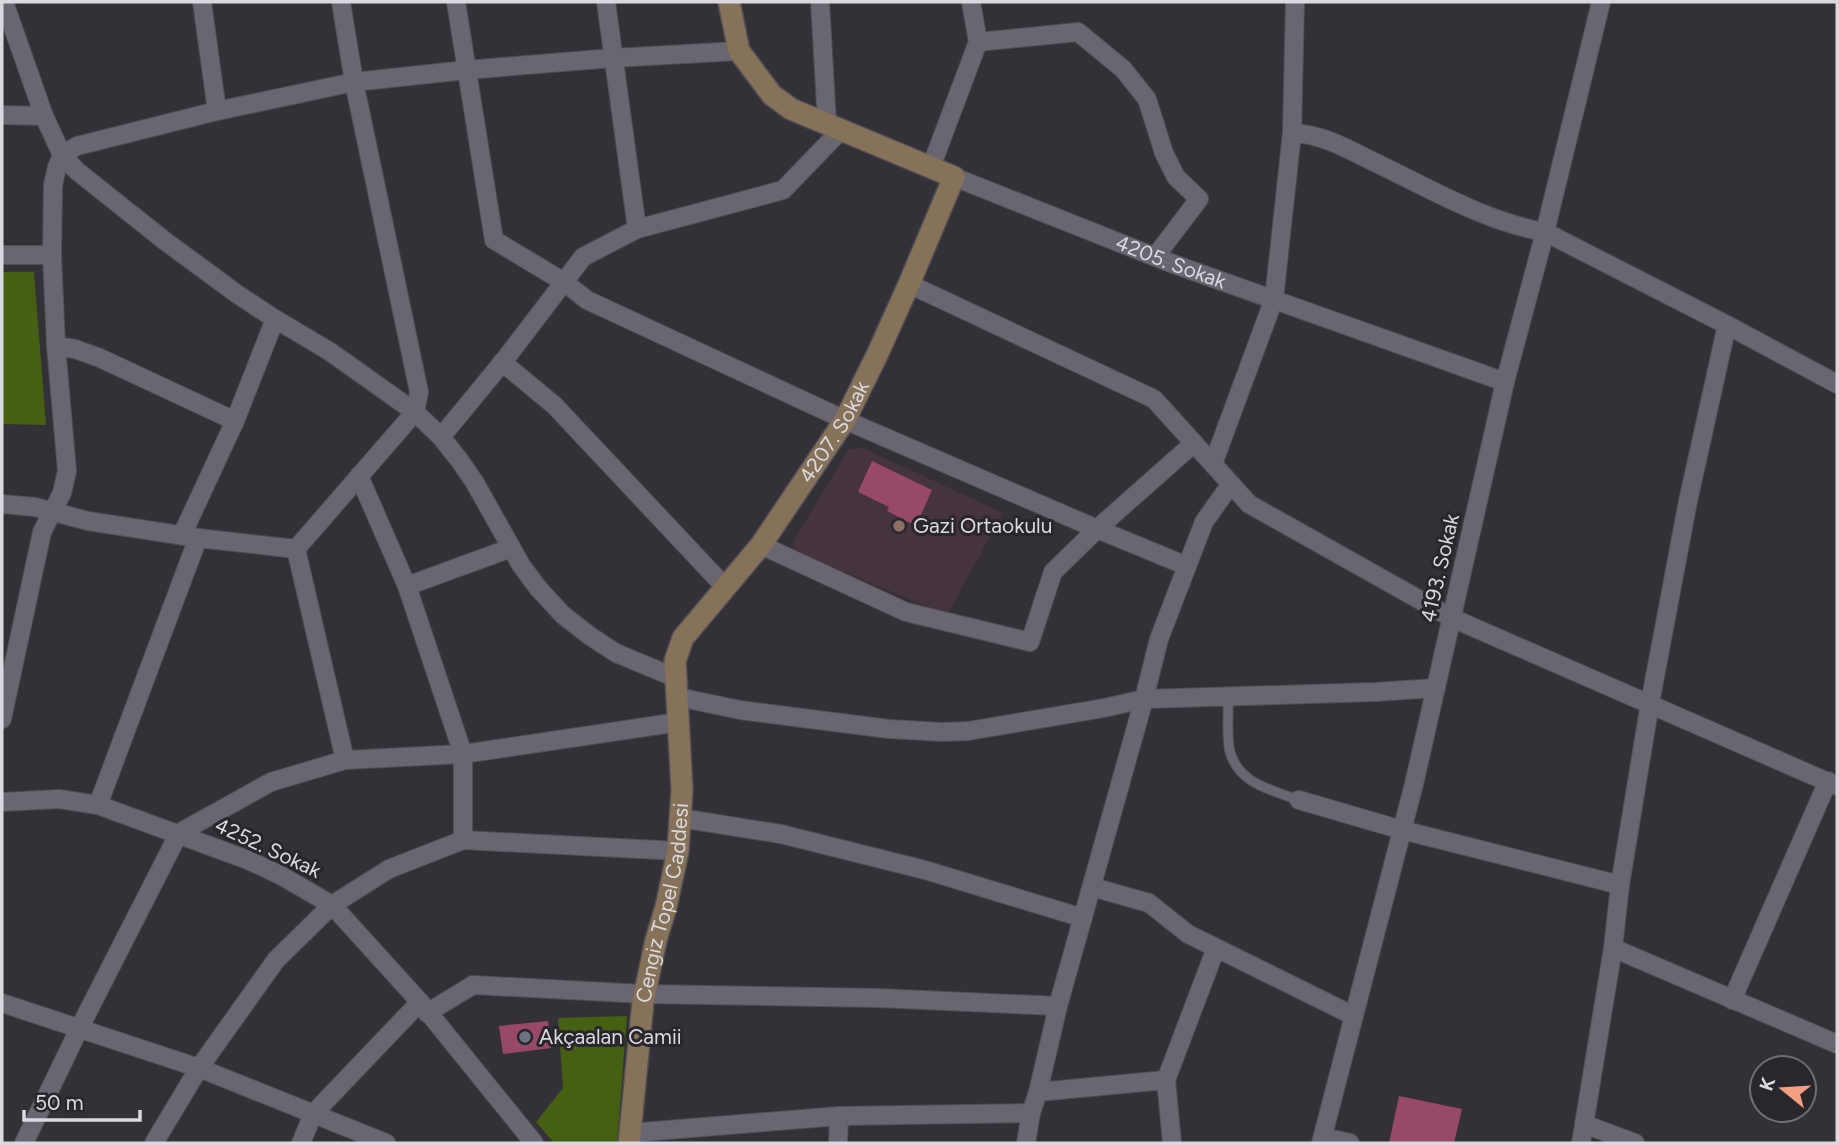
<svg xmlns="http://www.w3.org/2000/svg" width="1839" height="1145" font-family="Figtree,sans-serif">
  <rect width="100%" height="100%" fill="#333038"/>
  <path fill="#45333d" d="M863 448 1003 513 947 615 792 550 794 540 849 449Z"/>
  <g fill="#455f13">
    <path d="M2 272H34L46 425 2 424Z"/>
    <path d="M627 1016 617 1143H554L536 1122 563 1088 558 1018Z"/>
  </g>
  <g fill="#984969">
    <path d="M872 461 932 490 916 526 887 511 889 507 858 492Z"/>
    <path d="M548 1021 551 1048 503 1054 499 1026Z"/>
    <path d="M1399 1096 1462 1109 1454 1143H1389Z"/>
  </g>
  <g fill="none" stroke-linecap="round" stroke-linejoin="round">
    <defs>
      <path id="lane" d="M1228 697C1229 713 1226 737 1230 752 1239 784 1272 790 1299 800"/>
      <g id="street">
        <path d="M4 2 44 116 62 155 77 171 165 241 237 294 275 319 329 351 415 412 441 437 460 461 475 483 521 565 538 588 563 615 590 636 616 653 676 678"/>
        <path d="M202 2 217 111"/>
        <path d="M456 2 494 240 564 282 587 300 845 420 1097 529 1187 566"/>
        <path d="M606 2 637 229"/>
        <path d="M820 2 827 123"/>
        <path d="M978 42 1078 32 1123 69 1147 99 1164 153 1176 177 1199 199 1155 257"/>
        <path d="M2 115 44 116"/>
        <path d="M1292 133C1322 134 1346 148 1372 161 1427 187 1485 222 1545 232L1727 325 1837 384"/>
        <path d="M931 167 978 42 971 2"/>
        <path id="s1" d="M954 177 1168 262 1505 382"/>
        <path d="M2 255H52"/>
        <path d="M909 284 1154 399 1249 504 1452 618 1837 786"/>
        <path d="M56 346 75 349 100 358 235 421"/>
        <path d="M502 362 554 405 725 587"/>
        <path d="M441 437 506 358 583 257 637 229 783 190 842 129"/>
        <path d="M1213 464 1274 299 1292 133 1295 2"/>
        <path d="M359 476 407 586 463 754V840"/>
        <path d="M2 504 35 507 88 521 198 538 296 549 415 412 419 392 354 82 341 2"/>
        <path d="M182 535 235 421 275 319"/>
        <path d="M761 545 906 612 1030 642 1053 572 1097 529 1194 443"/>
        <path d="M296 549 345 760"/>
        <path d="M407 586 511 548"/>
        <path d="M678 697 740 710 889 729 942 732 968 731 1104 708 1144 699 1375 692 1436 688"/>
        <path d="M2 719 42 532 62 493 67 471 56 346 52 255 53 185 57 167 62 155 77 146 217 111 354 82 466 70 613 58 739 51"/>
        <path d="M1299 800 1402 830 1620 885"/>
        <path d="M2 802 59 799 98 805 248 860 280 875 332 905 420 1002 534 1143"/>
        <path d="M98 805 198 538"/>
        <path d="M680 818 781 834 925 870 1083 918"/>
        <path d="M1092 887 1149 903 1188 934 1354 1016"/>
        <path d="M1613 948 1837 1044"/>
        <path d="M1732 1000 1828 781"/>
        <path d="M2 1003 199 1068 386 1143"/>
        <path d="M427 1013 473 985 644 994 878 998 1058 1006"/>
        <path d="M1038 1092 1166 1080"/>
        <path d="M1584 1124 1635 1143"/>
        <path d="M630 1133 839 1116 1031 1113"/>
        <path d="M1323 1137 1350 1143"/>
        <path d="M24 1143 80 1027 179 833 271 782 345 760 463 754 679 722"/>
        <path d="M154 1143 199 1068 276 960 332 905 389 869 463 840 678 851"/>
        <path d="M301 1143 313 1114 420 1002"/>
        <path d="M838 1143 839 1116"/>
        <path d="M1026 1143 1031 1113 1038 1092 1058 1006 1144 699 1159 639 1204 522 1231 484"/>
        <path d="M1172 1143 1166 1080 1216 948"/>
        <path d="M1321 1143 1414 784 1505 382 1545 232 1601 2"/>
        <path d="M1581 1143 1613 948 1620 885 1650 703 1688 501 1727 325"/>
      </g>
      <g id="secondary">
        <path id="s2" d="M629 1143 643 1002 656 940 666 907 678 851 682 790 675 661 683 638 761 545 845 420 877 355 909 284 954 177 791 109 772 95 739 51 729 2"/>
      </g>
    </defs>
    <use href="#lane" stroke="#514e55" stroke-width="11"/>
    <use href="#street" stroke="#514e55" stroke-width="20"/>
    <use href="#secondary" stroke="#514e55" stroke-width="24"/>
    <use href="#lane" stroke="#6a6670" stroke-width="9"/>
    <use href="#street" stroke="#6a6670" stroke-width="18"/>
    <use href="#secondary" stroke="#867258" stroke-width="21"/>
  </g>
  <circle fill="#8d6e63" stroke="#29262e" stroke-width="2.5" cx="899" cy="526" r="7"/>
  <circle fill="#6b7280" stroke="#29262e" stroke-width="2.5" cx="525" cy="1037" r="7"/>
  <g text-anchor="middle" stroke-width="6" stroke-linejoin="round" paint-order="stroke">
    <g font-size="21" fill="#dbd9df" stroke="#29262e">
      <text dy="7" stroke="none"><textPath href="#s1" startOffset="233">4205. Sokak</textPath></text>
      <text dy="7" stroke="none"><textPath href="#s2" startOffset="768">4207. Sokak</textPath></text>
      <text transform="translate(1440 568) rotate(-77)" y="7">4193. Sokak</text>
      <text transform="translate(268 848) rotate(25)" y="7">4252. Sokak</text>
      <text dy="7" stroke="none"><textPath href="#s2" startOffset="243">Cengiz Topel Caddesi</textPath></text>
    </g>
    <g font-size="21" fill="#dbd9df" stroke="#29262e" text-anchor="start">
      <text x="913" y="533">Gazi Ortaokulu</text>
      <text x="539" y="1044">Akçaalan Camii</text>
    </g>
  </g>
  <rect width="1839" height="1145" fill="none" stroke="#dbd9df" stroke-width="7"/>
  <g transform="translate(1783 1089) rotate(288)"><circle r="33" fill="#29262e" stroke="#706e75" stroke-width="2"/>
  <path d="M0-5L12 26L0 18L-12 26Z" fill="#f39f82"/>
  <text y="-10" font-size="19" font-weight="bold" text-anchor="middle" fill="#dbd9df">K</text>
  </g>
  <path d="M24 1110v10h116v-10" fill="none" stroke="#dbd9df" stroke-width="3.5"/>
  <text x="35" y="1110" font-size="21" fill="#dbd9df" stroke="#29262e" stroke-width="5" paint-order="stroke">50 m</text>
</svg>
